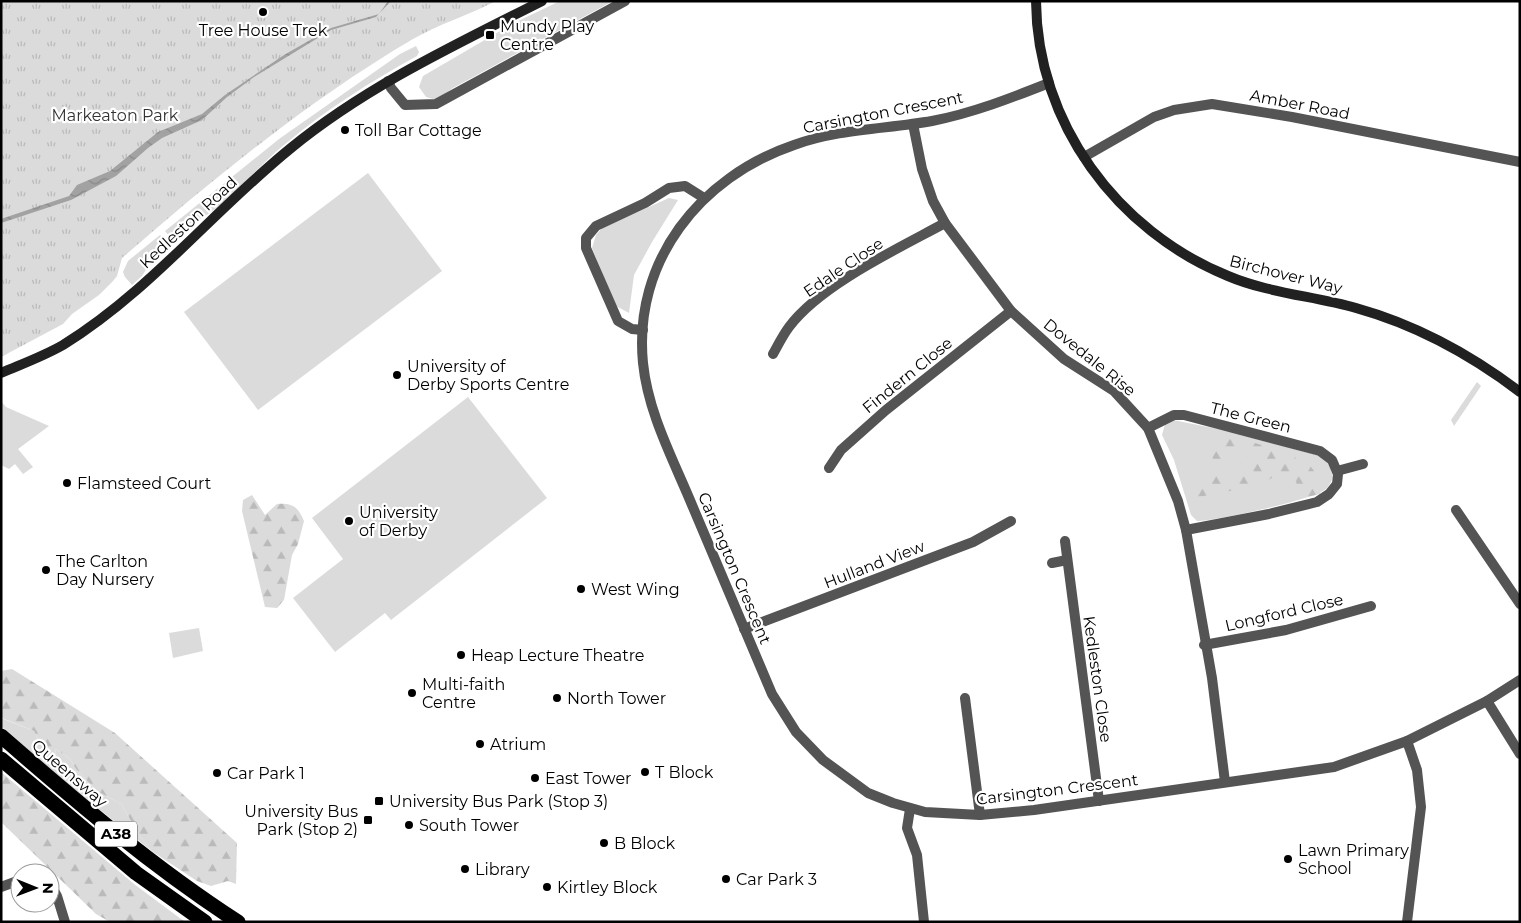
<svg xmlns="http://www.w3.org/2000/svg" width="1521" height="923" font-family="Montserrat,sans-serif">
  <defs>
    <pattern id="forest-firs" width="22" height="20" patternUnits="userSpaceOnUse" patternTransform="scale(1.25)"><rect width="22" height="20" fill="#dbdbdb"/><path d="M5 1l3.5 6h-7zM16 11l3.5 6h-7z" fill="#bababa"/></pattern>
    <pattern id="park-tufts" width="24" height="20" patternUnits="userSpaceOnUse" patternTransform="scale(1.25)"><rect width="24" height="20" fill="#dbdbdb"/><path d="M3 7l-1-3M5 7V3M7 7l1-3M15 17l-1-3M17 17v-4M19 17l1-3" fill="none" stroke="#bababa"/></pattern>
    <pattern id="water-waves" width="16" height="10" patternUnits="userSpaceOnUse" patternTransform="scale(1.25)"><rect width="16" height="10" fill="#a2a2a2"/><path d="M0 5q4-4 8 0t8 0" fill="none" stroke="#8a8a8a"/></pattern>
  </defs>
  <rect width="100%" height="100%" fill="#fff"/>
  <g fill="#dbdbdb">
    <path d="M560 1H613L453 88 436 100 426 97 419 87 423 76 512 24Z"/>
    <path d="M416 46 419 52 417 56C370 82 325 110 284 145 258 166 236 195 208 214 196 223 179 226 169 236L165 231 279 139 400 54Z"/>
    <path d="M368 173 442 271 258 410 184 312Z"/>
    <path d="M669 198 678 200 652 242 634 275 629 313 616 306 592 248 596 235 602 228Z"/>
    <path d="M160 235 165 240 142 276 132 285 125 277 123 272 128 261Z"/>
    <path d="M1477 382 1481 386 1454 426 1451 420Z"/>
    <path d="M468 397 547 498 391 620 385 613 335 652 293 598 343 559 312 518Z"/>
    <path d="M1 401 6 407 49 426 18 449 33 467 23 474 15 464 9 469 1 465Z"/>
    <path d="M1173 420 1218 429 1324 457C1331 468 1337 477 1327 488 1318 499 1215 521 1197 521L1191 515 1174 460 1162 435 1165 424Z"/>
    <path d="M199 628 203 651 173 658 169 633Z"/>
    <path d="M1 718 34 731 40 744 54 759 56 749 70 759 76 769 97 791 121 804 141 838 153 852 75 790 1 726Z"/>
  </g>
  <g fill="url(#forest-firs)">
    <path d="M1228 431 1240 434C1237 447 1236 458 1224 465V476L1253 471V465L1247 456 1250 442C1257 443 1263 446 1270 447 1285 450 1291 438 1297 463H1308L1314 471 1311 476 1317 477 1322 486 1320 494 1303 498 1298 492 1296 481 1287 484 1273 477 1262 485 1193 498 1189 491 1193 484 1211 481 1206 467 1213 459 1206 448 1220 443Z"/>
    <path d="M252 495 265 515 277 504C293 503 298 507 304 521L298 544 292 555 284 600 277 608 265 607 242 511 243 500Z"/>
    <path d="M12 669 115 733 237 843 236 884 228 881 211 886 197 881 153 852 141 838 121 804 97 791 76 769 70 759 56 749 54 759 40 744 34 731 2 718 1 671Z"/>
    <path d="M1 772 134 884 185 922H110L96 914 1 822Z"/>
  </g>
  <path fill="url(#park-tufts)" d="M1 1H496C469 15 439 24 413 39 309 100 213 179 122 258L117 276 113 281 99 295 72 314 63 324 1 357Z"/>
  <path fill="url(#water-waves)" d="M388 1H391L376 17 331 30 254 77 227 97 202 120 162 138 148 148 116 176 71 200 1 223V219L69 196 77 185 110 171 158 132 202 114 225 95 284 55 331 28 379 14Z"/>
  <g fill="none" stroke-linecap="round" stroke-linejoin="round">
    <g stroke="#545454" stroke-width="10">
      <path d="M388 81 391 88 405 105 436 104 625 1"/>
      <path d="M1049 83C1011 98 973 113 932 121 886 129 838 129 794 145 700 177 633 261 643 363 648 413 673 459 692 505 719 568 745 631 772 694L796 732 823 760 868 793 893 803 925 812 980 815 1034 810 1334 767 1407 741 1487 701 1520 680"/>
      <path d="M913 124 922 169 933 201 945 223 1011 311 1064 359 1114 391 1148 428 1178 501 1186 530 1212 678 1225 782"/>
      <path d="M1084 157 1154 117 1174 110 1212 104 1292 117 1520 162"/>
      <path d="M643 330 632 329 618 321 586 248V238L596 226 645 203 669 188 685 186 704 198"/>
      <path d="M773 354C778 345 783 335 789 327 820 285 899 248 945 223"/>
      <path d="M1148 428 1174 415H1184L1320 451 1332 460 1338 474 1337 484 1329 494 1317 502 1269 514 1186 530"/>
      <path d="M829 468 841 450 886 410 1011 311"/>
      <path d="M1337 471 1363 464"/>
      <path d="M1456 510 1520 604"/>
      <path d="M1065 541 1099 801"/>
      <path d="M1052 563 1067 560"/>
      <path d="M744 629 973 542 1011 521"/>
      <path d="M1204 645 1286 630 1371 606"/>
      <path d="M965 698 980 815"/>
      <path d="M1487 701 1520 754"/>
      <path d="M1407 741 1417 770 1421 807 1407 922"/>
      <path d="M910 809 907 828 917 855 924 922"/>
      <path d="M50 883 57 896 65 922"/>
      <path d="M1 887 20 880"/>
    </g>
    <g stroke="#212121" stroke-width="10">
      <path d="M1036 1C1037 123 1117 231 1228 276 1268 293 1314 296 1356 308 1417 325 1470 354 1520 392"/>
      <path d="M1 373C22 364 44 356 63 345 149 292 213 211 291 148 367 86 455 45 542 1"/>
    </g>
    <g stroke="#000" stroke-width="15">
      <path d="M1 736C78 803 153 867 238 922"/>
      <path d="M1 759 136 873 205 922"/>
    </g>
  </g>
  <g fill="#000" stroke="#fff" stroke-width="2">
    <circle cx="263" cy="12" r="5"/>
    <rect x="485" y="30" width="10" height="10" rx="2.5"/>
    <circle cx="345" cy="130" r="5"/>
    <circle cx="397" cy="375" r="5"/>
    <circle cx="67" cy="483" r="5"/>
    <circle cx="349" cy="521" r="5"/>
    <circle cx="46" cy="570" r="5"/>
    <circle cx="581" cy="589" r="5"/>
    <circle cx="461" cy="655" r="5"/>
    <circle cx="412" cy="693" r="5"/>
    <circle cx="557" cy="698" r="5"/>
    <circle cx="480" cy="744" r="5"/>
    <circle cx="645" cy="772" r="5"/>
    <circle cx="217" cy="773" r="5"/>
    <circle cx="535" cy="778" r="5"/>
    <rect x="374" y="796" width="10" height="10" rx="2.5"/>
    <rect x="363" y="815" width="10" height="10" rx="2.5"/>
    <circle cx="409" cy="825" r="5"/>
    <circle cx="604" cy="843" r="5"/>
    <circle cx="1288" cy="859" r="5"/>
    <circle cx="465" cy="869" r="5"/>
    <circle cx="726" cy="879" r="5"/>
    <circle cx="547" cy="887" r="5"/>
  </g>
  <g text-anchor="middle" stroke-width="4.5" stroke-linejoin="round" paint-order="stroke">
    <rect fill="#fff" stroke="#4c4c4c" stroke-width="1" x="95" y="821.5" width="42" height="25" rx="4"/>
    <g font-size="15" font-weight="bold" fill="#000">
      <text x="116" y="839">A38</text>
    </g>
    <g font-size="16" fill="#000" stroke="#fff" text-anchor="start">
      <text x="500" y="32">Mundy Play<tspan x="500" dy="18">Centre</tspan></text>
      <text x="263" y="36" text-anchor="middle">Tree House Trek</text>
      <text x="355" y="136">Toll Bar Cottage</text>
      <text x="407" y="372">University of<tspan x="407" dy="18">Derby Sports Centre</tspan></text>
      <text x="77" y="489">Flamsteed Court</text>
      <text x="359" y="518">University<tspan x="359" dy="18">of Derby</tspan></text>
      <text x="56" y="567">The Carlton<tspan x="56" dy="18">Day Nursery</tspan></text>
      <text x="591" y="595">West Wing</text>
      <text x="471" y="661">Heap Lecture Theatre</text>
      <text x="422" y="690">Multi-faith<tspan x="422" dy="18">Centre</tspan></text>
      <text x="567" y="704">North Tower</text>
      <text x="490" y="750">Atrium</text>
      <text x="655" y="778">T Block</text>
      <text x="227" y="779">Car Park 1</text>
      <text x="545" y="784">East Tower</text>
      <text x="389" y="807">University Bus Park (Stop 3)</text>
      <text x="358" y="817" text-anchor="end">University Bus<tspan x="358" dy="18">Park (Stop 2)</tspan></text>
      <text x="419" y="831">South Tower</text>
      <text x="614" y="849">B Block</text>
      <text x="1298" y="856">Lawn Primary<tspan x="1298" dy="18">School</tspan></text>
      <text x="475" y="875">Library</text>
      <text x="736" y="885">Car Park 3</text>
      <text x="557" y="893">Kirtley Block</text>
    </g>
    <g font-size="16" fill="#000" stroke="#fff">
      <text transform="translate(1300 104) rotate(11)" y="6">Amber Road</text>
      <text transform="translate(883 112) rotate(-11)" y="6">Carsington Crescent</text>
      <text transform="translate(188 222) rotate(-43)" y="6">Kedleston Road</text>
      <text transform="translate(843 267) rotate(-34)" y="6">Edale Close</text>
      <text transform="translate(1286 274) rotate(14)" y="6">Birchover Way</text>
      <text transform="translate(1090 357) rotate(39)" y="6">Dovedale Rise</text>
      <text transform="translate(907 375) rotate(-39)" y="6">Findern Close</text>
      <text transform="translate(1251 417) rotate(14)" y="6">The Green</text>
      <text transform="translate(874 564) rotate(-21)" y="6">Hulland View</text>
      <text transform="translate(735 568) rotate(67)" y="6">Carsington Crescent</text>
      <text transform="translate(1284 612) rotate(-13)" y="6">Longford Close</text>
      <text transform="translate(1098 679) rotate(82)" y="6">Kedleston Close</text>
      <text transform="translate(70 773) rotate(41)" y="6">Queensway</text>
      <text transform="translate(1057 789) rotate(-7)" y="6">Carsington Crescent</text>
    </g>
    <g font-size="16" fill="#323232" stroke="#fff">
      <text x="115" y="121">Markeaton Park</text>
    </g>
  </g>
  <rect width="1521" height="923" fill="none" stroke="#000000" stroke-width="5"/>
  <g transform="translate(35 888) rotate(91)"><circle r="24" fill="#ffffff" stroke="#999999"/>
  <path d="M0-4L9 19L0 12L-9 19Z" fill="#000000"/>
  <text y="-8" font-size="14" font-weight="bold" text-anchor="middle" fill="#000000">N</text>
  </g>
</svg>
